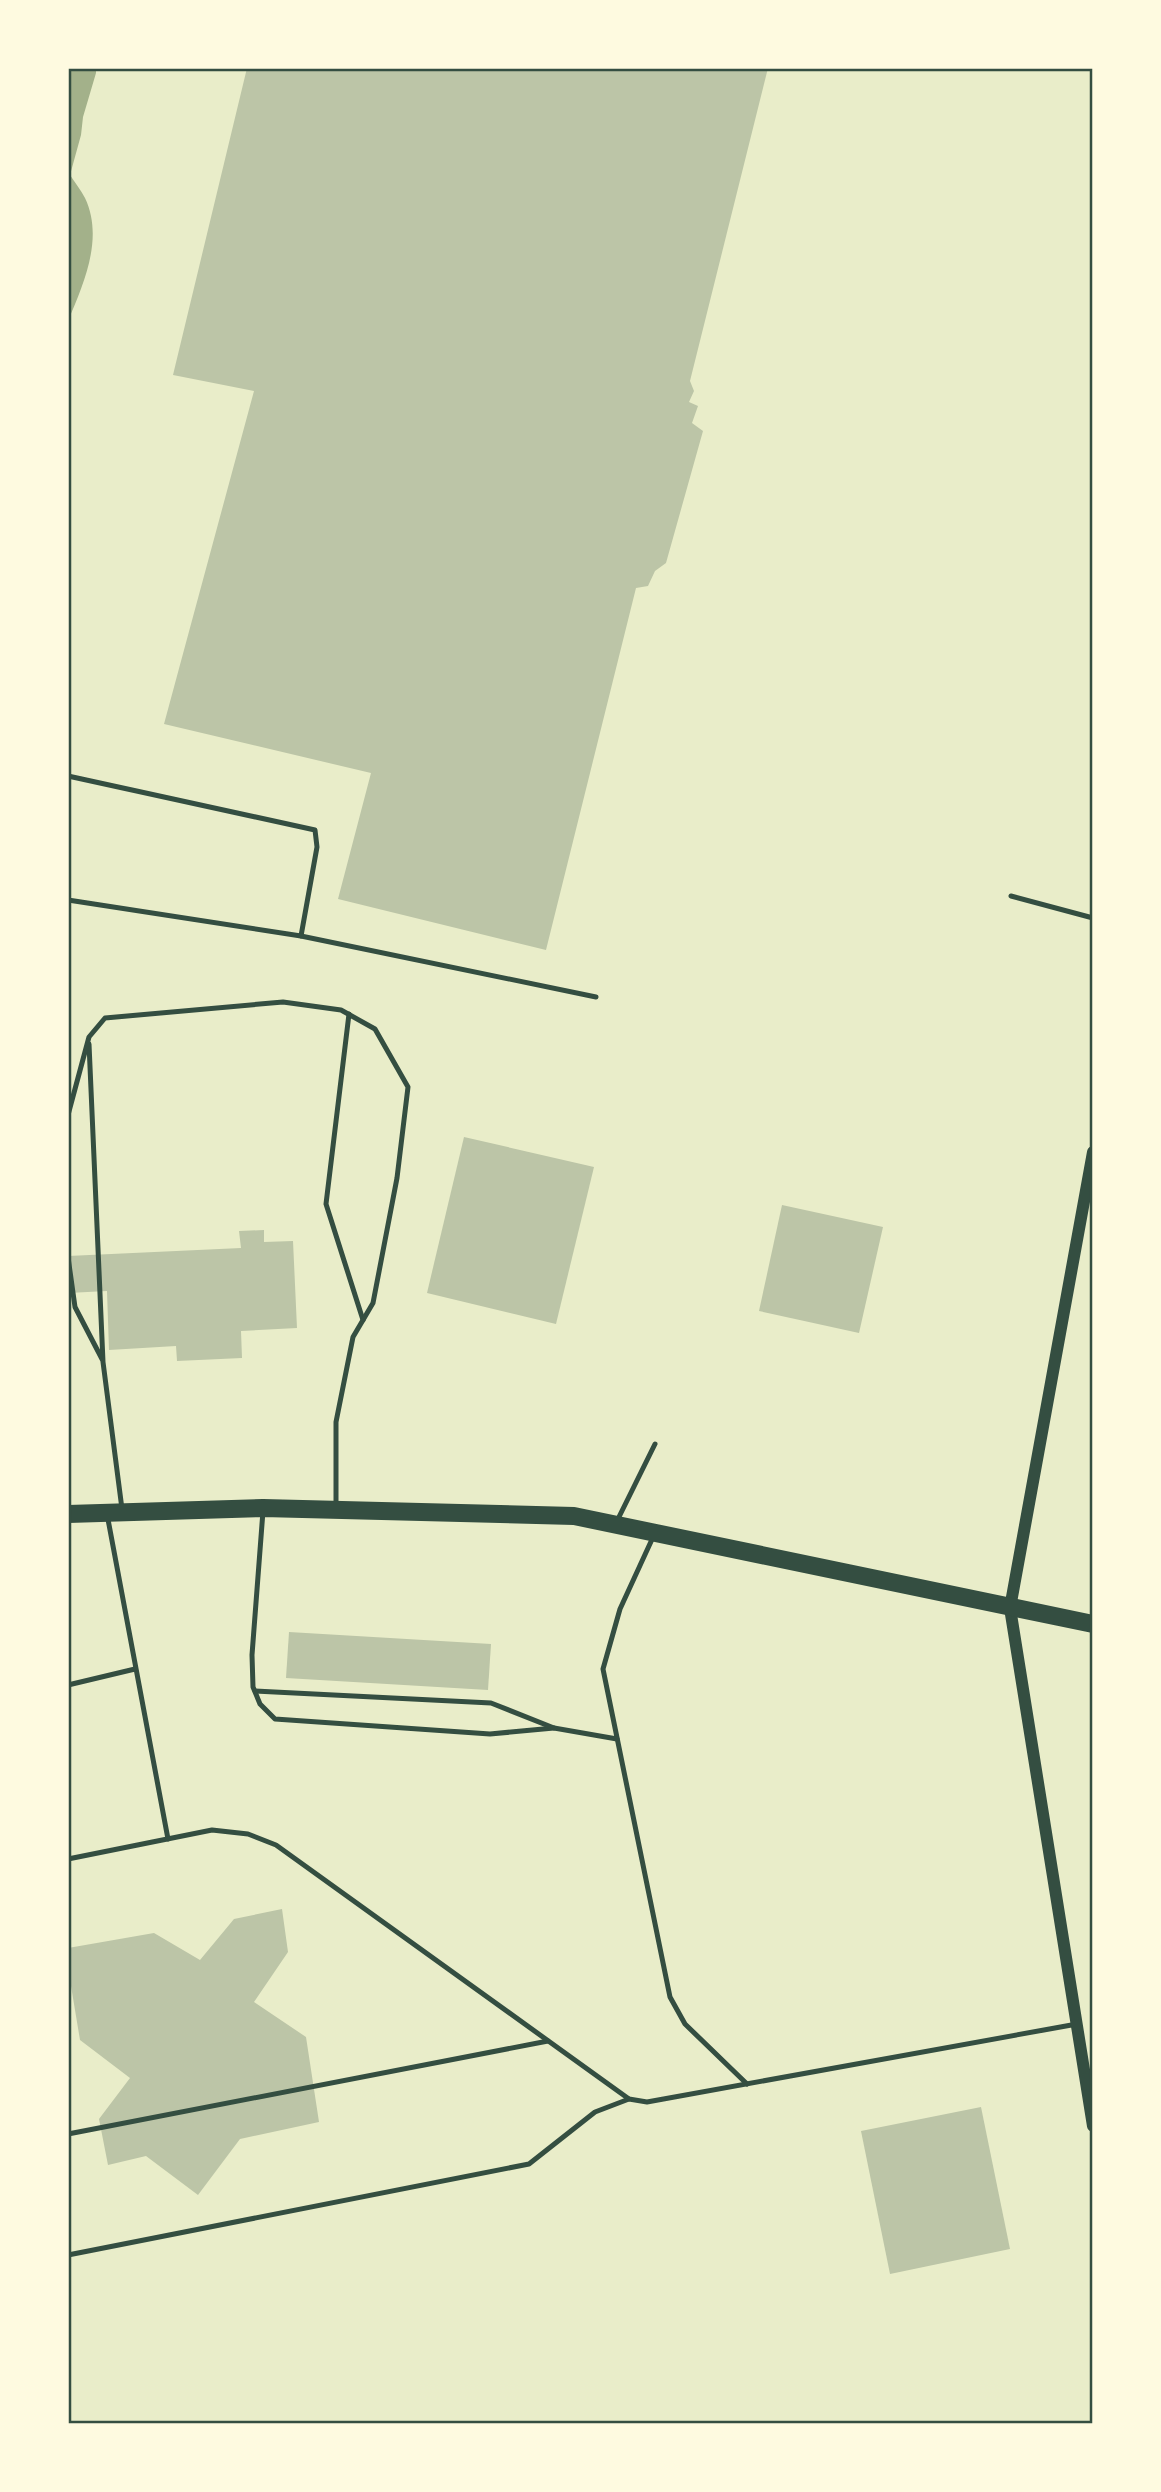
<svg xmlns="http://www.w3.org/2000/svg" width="1161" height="2492" font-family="Ubuntu,sans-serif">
  <rect width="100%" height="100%" fill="#e9edc9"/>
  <path fill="#a3b18a" d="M68 68H96V73L83 117 81 135 70 175C75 183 81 190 85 198 104 238 84 283 68 321Z"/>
  <g fill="#bcc5a7">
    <path d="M247 68H768L690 381 694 391 689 402 698 406 692 423 703 431 666 563 655 571 648 586 636 588 546 950 338 899 371 773 164 724 254 391 173 375Z"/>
    <path d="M464 1137 594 1167 556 1324 427 1293Z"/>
    <path d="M782 1205 883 1227 859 1333 759 1311Z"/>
    <path d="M264 1230V1242L293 1241 297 1328 241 1331 242 1358 177 1361 176 1346 109 1350 107 1291 68 1293V1256L241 1248 239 1231Z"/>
    <path d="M289 1632 491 1644 488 1690 286 1678Z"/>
    <path d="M282 1909 288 1952 254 2002 306 2037 319 2122 240 2139 198 2195 146 2156 108 2165 99 2119 130 2078 80 2040 68 1968V1948L154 1933 200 1960 234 1919Z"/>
    <path d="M981 2107 1010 2249 890 2274 861 2131Z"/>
  </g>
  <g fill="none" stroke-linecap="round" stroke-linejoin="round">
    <g stroke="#344e41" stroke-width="5">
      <path d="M68 776 315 830 317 847 301 936"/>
      <path d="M1011 896 1093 918"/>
      <path d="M68 900 301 936 596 997"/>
      <path d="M349 1014 326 1204 363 1320"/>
      <path d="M89 1044 103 1362 122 1509"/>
      <path d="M68 1115 89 1037 105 1018 283 1002 341 1010 375 1029 408 1087 397 1178 373 1303 353 1337 336 1422V1505"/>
      <path d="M68 1257 75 1307 102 1359"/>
      <path d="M263 1511 252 1655 253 1687 260 1704 275 1719 490 1734 554 1728"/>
      <path d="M107 1514 168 1839"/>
      <path d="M616 1523 655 1444"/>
      <path d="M654 1535 620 1609 603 1669 670 1997 685 2024 747 2084"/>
      <path d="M68 1685 135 1669"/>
      <path d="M255 1691 491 1703 554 1728 617 1739"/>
      <path d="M68 1859 212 1830 248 1834 276 1845 629 2099 647 2102 1077 2024"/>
      <path d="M68 2134 548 2041"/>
      <path d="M68 2255 529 2164 595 2112 629 2099"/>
    </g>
    <path stroke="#344e41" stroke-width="12" d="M1093 1152 1010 1608 1093 2126"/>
    <path stroke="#344e41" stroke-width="18" d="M68 1514 263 1508 574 1516 1093 1624"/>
  </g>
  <rect width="1161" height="2492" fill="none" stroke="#fefae0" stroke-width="140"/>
  <rect x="70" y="70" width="1021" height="2352" fill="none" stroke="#344e41" stroke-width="2.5"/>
</svg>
